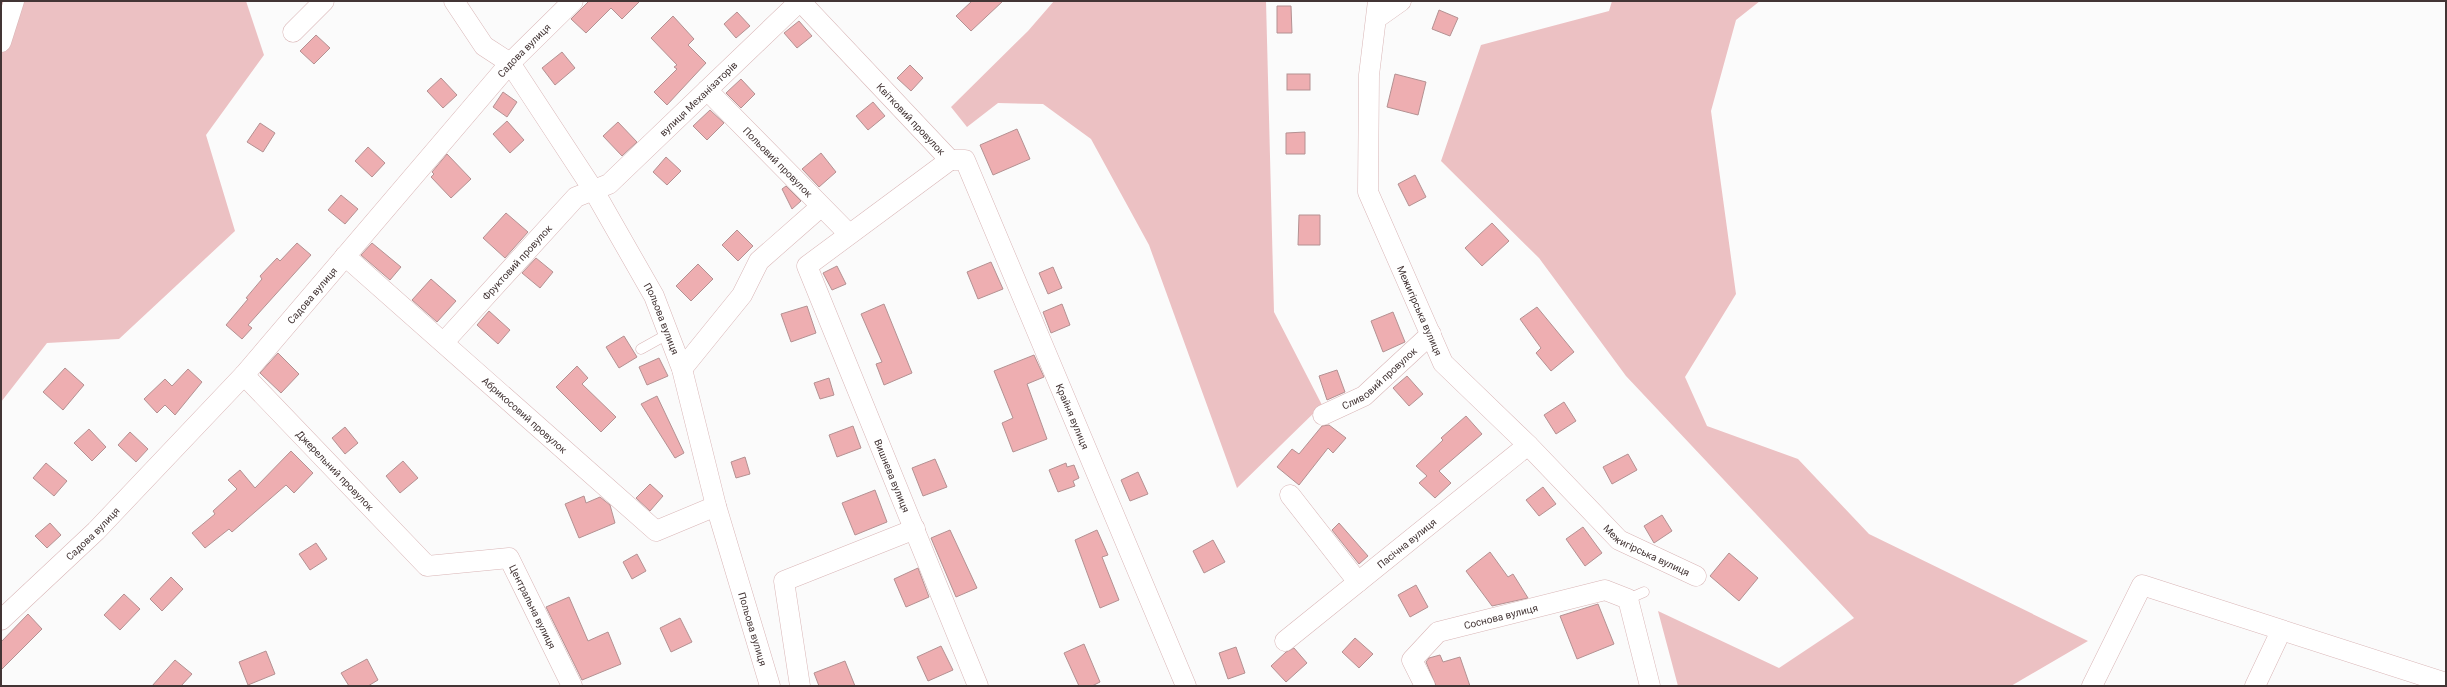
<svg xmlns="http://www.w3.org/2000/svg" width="2447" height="687" font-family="Roboto,sans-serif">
  <rect width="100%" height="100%" fill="#fbfbfb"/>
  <g fill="#ecc1c3">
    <path d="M1 1H246L264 55 206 135 235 231 119 339 47 343 1 402Z"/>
    <path d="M1054 1H1266L1274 312 1322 405 1237 488 1149 245 1091 139 1043 104 998 103 967 127 951 107 1028 31Z"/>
    <path d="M1612 1H1760L1736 20 1711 111 1736 294 1685 377 1707 426 1798 459 1869 534 2088 641 2011 686H1678L1658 611 1779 668 1854 618 1626 376 1539 258 1441 161 1481 45 1609 11Z"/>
  </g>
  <g fill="#eeaeb1" stroke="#b49192">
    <path d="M589 1H640L622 19 611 8 586 33 571 19Z"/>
    <path d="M972 1H1003L971 31 956 16Z"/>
    <path d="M1277 6H1291L1292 33H1277Z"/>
    <path d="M1439 10 1458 18 1450 36 1432 29Z"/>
    <path d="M737 12 750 26 736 38 724 24Z"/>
    <path d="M673 16 694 39 688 45 706 63 667 105 654 92 677 69 674 67 677 65 651 38Z"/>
    <path d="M799 21 812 36 797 48 784 33Z"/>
    <path d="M316 35 330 48 314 64 300 51Z"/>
    <path d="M562 52 575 68 555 85 542 68Z"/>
    <path d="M910 65 923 78 911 91 897 78Z"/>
    <rect x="1287" y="74" width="23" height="16"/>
    <path d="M1395 74 1426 82 1418 115 1387 107Z"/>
    <path d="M441 78 457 95 443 108 427 91Z"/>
    <path d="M741 79 755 94 741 108 726 93Z"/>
    <path d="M503 92 517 102 507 117 493 107Z"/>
    <path d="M873 102 885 116 868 130 856 116Z"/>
    <path d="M710 110 724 123 707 140 693 126Z"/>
    <path d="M507 121 524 140 510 153 493 134Z"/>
    <path d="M618 122 637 142 622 156 603 136Z"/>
    <path d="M260 123 275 133 263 152 247 142Z"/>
    <path d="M1017 129 1030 159 993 175 980 145Z"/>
    <path d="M1305 132V154H1286V133Z"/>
    <path d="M368 147 385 163 372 177 355 161Z"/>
    <path d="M821 153 836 172 819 187 802 169Z"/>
    <path d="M447 154 471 179 451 198 431 177 434 174 432 172Z"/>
    <path d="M666 157 681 171 667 185 653 172Z"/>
    <path d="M1415 175 1426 197 1409 206 1398 184Z"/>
    <path d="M786 186 801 201 792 209 782 189Z"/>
    <path d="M341 195 358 209 345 224 328 210Z"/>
    <path d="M506 213 528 232 505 258 483 238Z"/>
    <path d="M1299 215H1320V245H1298Z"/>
    <path d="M1492 223 1509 241 1482 266 1465 248Z"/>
    <path d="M737 230 753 246 738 261 722 245Z"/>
    <path d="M297 243 311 255 248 325 252 328 242 339 226 325 248 299 246 298 262 279 260 276 277 258 280 261Z"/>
    <path d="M372 243 401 267 390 280 361 255Z"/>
    <path d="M536 258 553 272 540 288 522 273Z"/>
    <path d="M991 262 1003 289 978 299 967 272Z"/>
    <path d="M698 264 713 279 691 301 676 286Z"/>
    <path d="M837 266 846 284 832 290 823 273Z"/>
    <path d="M1053 267 1062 288 1048 294 1039 273Z"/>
    <path d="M431 279 456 301 437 322 412 300Z"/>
    <path d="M884 304 912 373 884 385 876 364 882 362 861 314Z"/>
    <path d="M1062 304 1070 325 1051 333 1043 312Z"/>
    <path d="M807 306 816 333 791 342 781 314Z"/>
    <path d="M1537 307 1574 352 1551 371 1536 353 1541 348 1520 319Z"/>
    <path d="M489 311 510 330 498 344 477 325Z"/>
    <path d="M1393 312 1405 342 1383 352 1371 321Z"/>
    <path d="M624 336 637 357 619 368 606 347Z"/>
    <path d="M278 353 299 374 281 393 260 373Z"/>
    <path d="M1034 355 1044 377 1027 384 1047 439 1013 452 1002 423 1013 418 994 371Z"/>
    <path d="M659 358 668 376 647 385 639 367Z"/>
    <path d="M577 366 588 378 582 384 616 417 601 432 556 387Z"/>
    <path d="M65 368 84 385 63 410 43 392Z"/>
    <path d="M188 369 202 382 175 415 165 405 157 413 144 399 165 379 172 386Z"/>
    <path d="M1337 370 1345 392 1327 400 1319 376Z"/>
    <path d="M1407 376 1423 394 1409 406 1393 388Z"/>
    <path d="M829 378 834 395 820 399 814 383Z"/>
    <path d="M657 396 684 453 675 458 641 404Z"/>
    <path d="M1564 402 1576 421 1556 434 1544 415Z"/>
    <path d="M1466 416 1482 434 1439 471 1451 483 1435 498 1419 483 1427 476 1416 466 1443 440 1441 438Z"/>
    <path d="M1329 425 1346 438 1333 453 1328 448 1299 485 1277 467 1292 449 1299 454 1322 426Z"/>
    <path d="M853 426 861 448 837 457 829 435Z"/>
    <path d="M345 427 358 443 345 454 332 438Z"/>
    <path d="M89 429 106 447 92 461 74 443Z"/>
    <path d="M130 432 148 449 136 462 118 445Z"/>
    <path d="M291 451 313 473 294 493 286 485 232 532 229 529 205 548 192 533 215 514 213 511 237 489 228 480 240 470 255 488Z"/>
    <path d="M1628 454 1637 470 1612 484 1603 467Z"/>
    <path d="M745 457 750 474 736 478 731 462Z"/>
    <path d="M935 459 947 487 923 496 912 468Z"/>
    <path d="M403 461 418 478 400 493 386 476Z"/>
    <path d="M46 463 67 481 54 496 33 478Z"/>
    <path d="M1066 463 1067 467 1074 465 1079 478 1073 481 1075 486 1058 492 1049 470Z"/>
    <path d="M1138 472 1148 494 1130 501 1121 480Z"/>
    <path d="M650 484 663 496 650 511 636 498Z"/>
    <path d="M1543 487 1556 504 1539 516 1526 500Z"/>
    <path d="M875 490 887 522 855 535 842 503Z"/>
    <path d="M584 496 586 503 600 497 610 505 615 523 579 538 565 504Z"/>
    <path d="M1662 515 1672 531 1654 543 1644 526Z"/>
    <path d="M50 523 61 535 47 548 35 536Z"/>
    <path d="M1339 523 1368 556 1359 564 1332 530Z"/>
    <path d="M1583 527 1602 553 1585 566 1566 539Z"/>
    <path d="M950 530 977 588 956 597 931 538Z"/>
    <path d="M1097 530 1108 555 1102 557 1119 600 1100 608 1075 540Z"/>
    <path d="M1213 540 1225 562 1204 573 1193 551Z"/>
    <path d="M316 543 327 559 310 570 299 554Z"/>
    <path d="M1490 552 1508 577 1513 574 1528 598 1492 606 1466 571Z"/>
    <path d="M1729 553 1758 578 1739 601 1710 576Z"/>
    <path d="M637 554 646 571 632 579 623 562Z"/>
    <path d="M918 568 929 597 906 607 894 579Z"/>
    <path d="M171 577 183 589 162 611 150 599Z"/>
    <path d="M1416 585 1428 607 1410 617 1398 595Z"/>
    <path d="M124 594 140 609 120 630 104 615Z"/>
    <path d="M569 597 588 641 608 632 621 664 582 680 546 607Z"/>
    <path d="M1598 604 1614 644 1577 659 1560 616Z"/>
    <path d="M28 614 42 629 1 670V642Z"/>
    <path d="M680 618 692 642 671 652 660 628Z"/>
    <path d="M1355 638 1373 654 1359 668 1342 652Z"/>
    <path d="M1084 644 1100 682 1092 686H1079L1064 653Z"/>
    <path d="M941 646 953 670 928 681 917 657Z"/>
    <path d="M1236 647 1245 673 1228 679 1219 653Z"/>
    <path d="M1294 648 1307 663 1286 682 1271 666 1286 652Z"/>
    <path d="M266 651 275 674 248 685 239 662Z"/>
    <path d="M1440 655 1443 662 1460 657 1470 686H1436L1426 662 1429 658Z"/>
    <path d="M367 659 378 680 368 686H349L341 673Z"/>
    <path d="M175 660 192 674 181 686H152Z"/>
    <path d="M845 661 855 686H819L814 673Z"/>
  </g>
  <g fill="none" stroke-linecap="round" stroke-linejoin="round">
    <defs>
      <g id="service">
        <path d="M641 349 668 334"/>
        <path d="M1628 599 1644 592"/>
      </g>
      <g id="minor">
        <path id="s1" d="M454 1 484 46 510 63 594 191 654 296 682 369 716 506 770 686"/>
        <path id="s2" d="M800 1 950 160 807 266 978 686"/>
        <path id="s3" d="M1378 1 1369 75 1368 192 1443 363 1528 445 1619 540 1696 576"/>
        <path d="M1377 18 1401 1"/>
        <path d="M293 32 324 1"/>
        <path d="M1 42 14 1"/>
        <path id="s4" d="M707 90 849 234"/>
        <path id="s5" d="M950 160H965L1186 686"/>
        <path id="s6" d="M345 256 656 531 716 506"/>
        <path id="s7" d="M444 342 576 197 609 184 800 1"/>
        <path d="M682 369 742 295 759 261 817 210"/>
        <path id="s8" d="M244 375 427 566 509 558 572 686"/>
        <path id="s9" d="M1323 415 1364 396 1431 334"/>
        <path d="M1290 495 1358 582"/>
        <path id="s10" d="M1 620 96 531 244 375 510 63 573 1"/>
        <path id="s11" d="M1285 641 1528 445"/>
        <path d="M800 686 784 581 915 529"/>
        <path id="s12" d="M1425 686 1412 660 1438 632 1605 590 1628 599 1650 686"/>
        <path d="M2092 686 2142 585 2446 683"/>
        <path d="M2255 686 2281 631"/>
      </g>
    </defs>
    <use href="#service" stroke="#d9b5b6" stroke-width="11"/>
    <use href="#minor" stroke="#d9b5b6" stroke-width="21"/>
    <use href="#service" stroke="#fff" stroke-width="10"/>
    <use href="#minor" stroke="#fff" stroke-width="20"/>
  </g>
  <g text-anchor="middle" stroke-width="3" stroke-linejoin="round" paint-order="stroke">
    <g font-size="10" fill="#433535" stroke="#fff">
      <text dy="4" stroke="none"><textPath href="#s10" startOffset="774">Садова вулиця</textPath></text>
      <text dy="4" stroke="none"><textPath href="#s7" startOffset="355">вулиця Механізаторів</textPath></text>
      <text dy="4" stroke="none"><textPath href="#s2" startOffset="162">Квітковий провулок</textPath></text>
      <text dy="4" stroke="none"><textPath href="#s4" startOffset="101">Польовий провулок</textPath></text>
      <text dy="4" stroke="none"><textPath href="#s7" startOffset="108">Фруктовий провулок</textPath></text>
      <text dy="4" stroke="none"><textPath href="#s10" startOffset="450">Садова вулиця</textPath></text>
      <text dy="4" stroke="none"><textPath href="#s3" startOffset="321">Межигірська вулиця</textPath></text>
      <text dy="4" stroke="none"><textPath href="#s1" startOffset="383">Польова вулиця</textPath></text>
      <text dy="4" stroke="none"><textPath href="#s9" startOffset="68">Сливовий провулок</textPath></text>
      <text dy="4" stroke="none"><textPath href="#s6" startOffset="240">Абрикосовий провулок</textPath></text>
      <text dy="4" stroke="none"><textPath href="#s5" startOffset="293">Крайня вулиця</textPath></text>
      <text dy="4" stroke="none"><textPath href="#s8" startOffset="132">Джерельний провулок</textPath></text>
      <text dy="4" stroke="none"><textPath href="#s2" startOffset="623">Вишнева вулиця</textPath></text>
      <text dy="4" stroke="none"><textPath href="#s10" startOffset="126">Садова вулиця</textPath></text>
      <text dy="4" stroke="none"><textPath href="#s11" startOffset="156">Пасічна вулиця</textPath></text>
      <text dy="4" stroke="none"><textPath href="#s3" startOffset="657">Межигірська вулиця</textPath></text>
      <text dy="4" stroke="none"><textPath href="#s8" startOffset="401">Центральна вулиця</textPath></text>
      <text dy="4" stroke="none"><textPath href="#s12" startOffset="132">Соснова вулиця</textPath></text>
      <text dy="4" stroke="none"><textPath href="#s1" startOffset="707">Польова вулиця</textPath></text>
    </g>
  </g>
  <rect width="2447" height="687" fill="none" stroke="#433535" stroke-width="4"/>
</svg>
